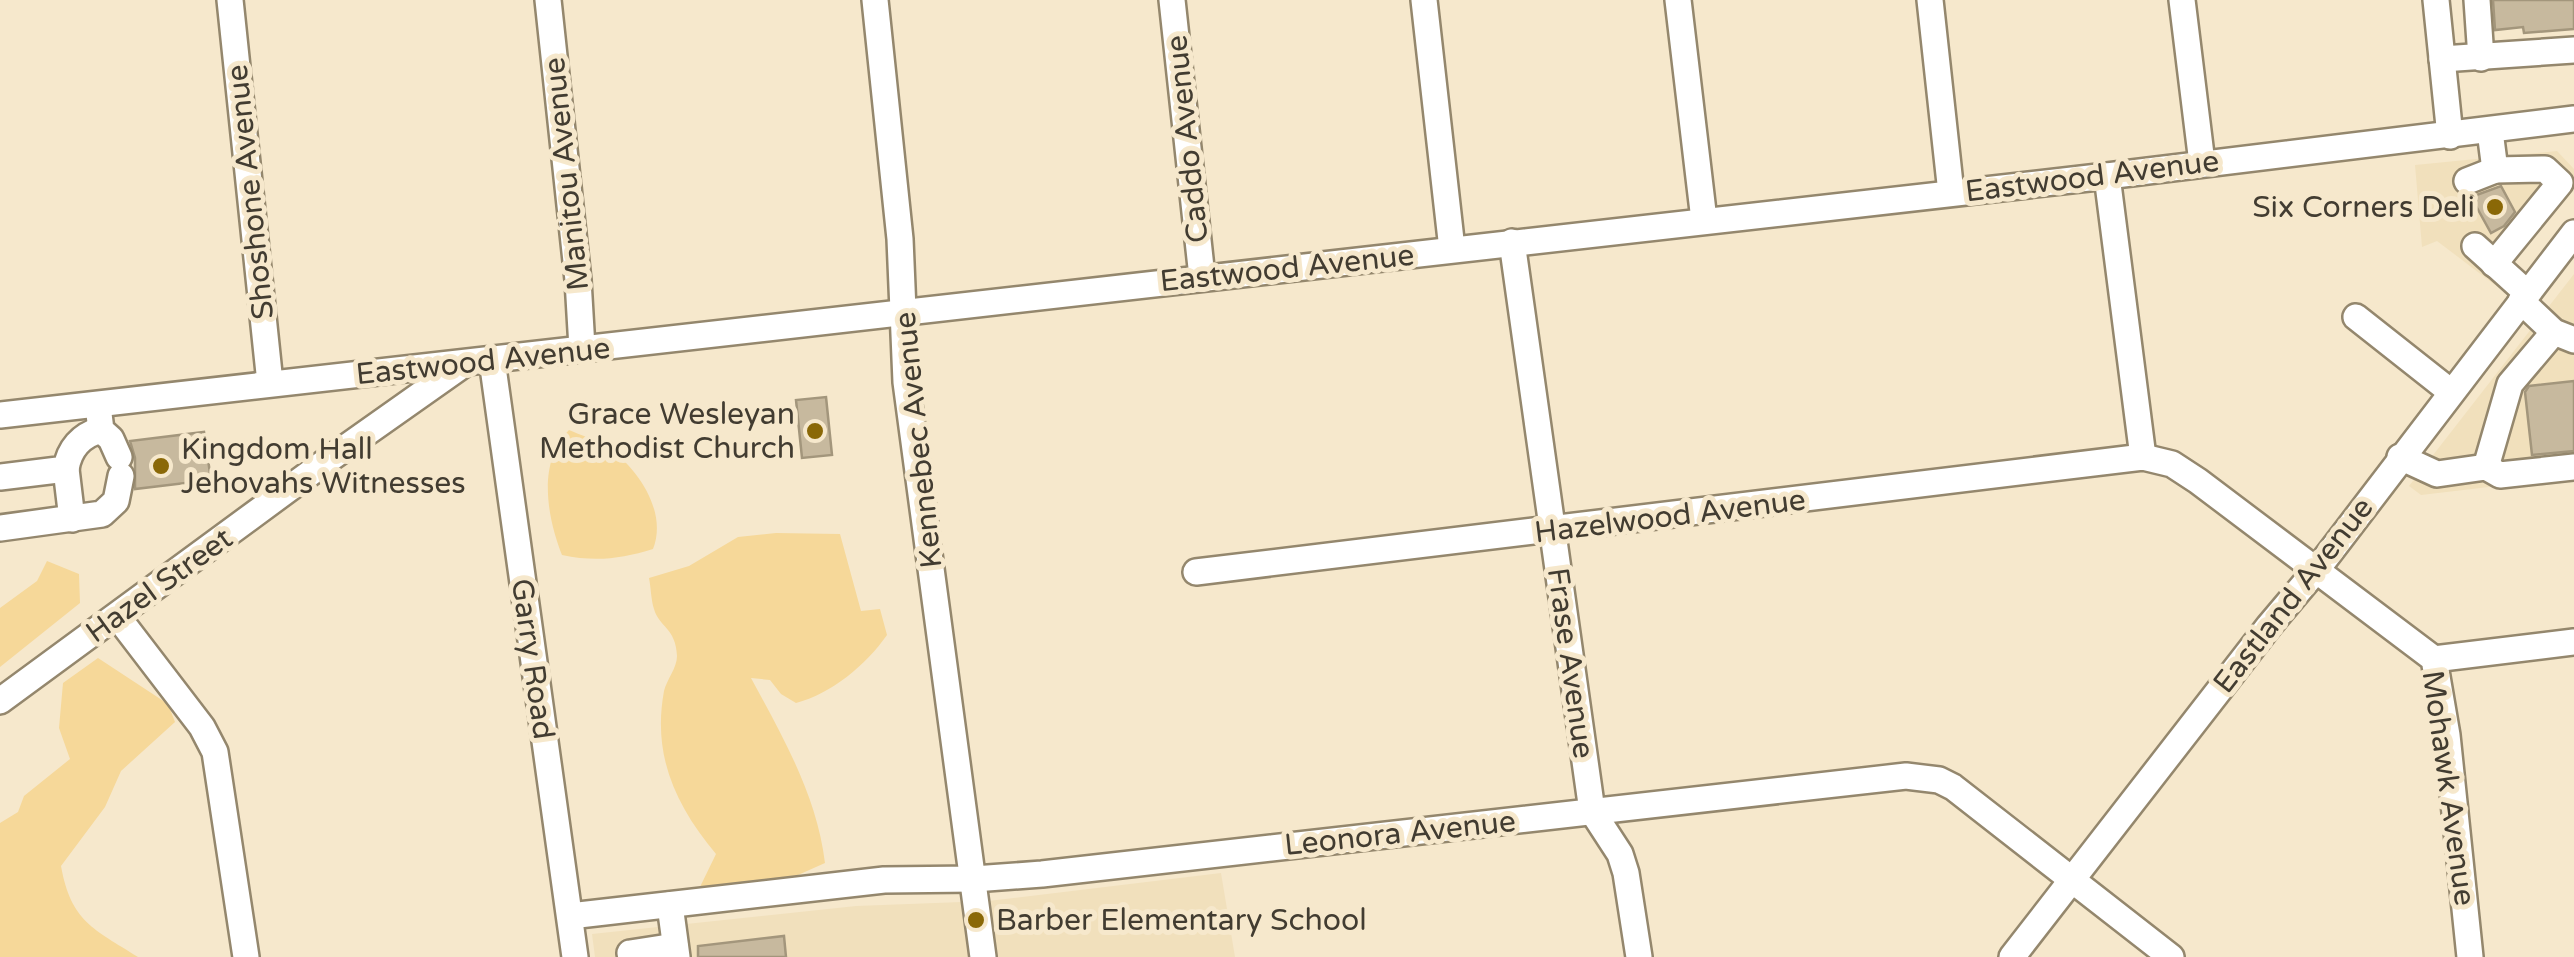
<svg xmlns="http://www.w3.org/2000/svg" width="2574" height="957" font-family="'Varela Round',sans-serif">
  <rect width="100%" height="100%" fill="#f6e8cc"/>
  <g fill="#f1e0bc">
    <path d="M2557 151 2574 169V183L2495 285 2437 241 2422 247 2415 165Z"/>
    <path d="M2574 274V477L2421 495 2409 486Z"/>
    <path d="M1221 873 1235 957H595L592 934 856 906 988 901Z"/>
  </g>
  <g fill="#f6d899">
    <path d="M569 430C580 435 595 439 606 446 637 467 668 511 653 549 621 559 595 562 562 555 547 517 537 462 569 430Z"/>
    <path d="M776 533 840 534 861 611 880 609 887 635C866 665 831 694 796 703L781 694 770 680 751 678C783 737 817 796 825 863L789 879 699 889 716 854C676 806 652 756 664 691 667 679 677 668 677 656 676 628 659 627 654 609 651 600 651 588 649 578L689 566 738 537Z"/>
    <path d="M47 561 79 574 80 603 0 667V608L37 581Z"/>
    <path d="M98 658 168 704 175 722 121 771 105 807 61 866C71 922 94 929 138 957H0V823L18 812 24 796 70 759 59 728 63 683Z"/>
  </g>
  <g fill="#c7b99e" stroke="#a3967c" stroke-width="2.5">
    <path d="M2493 0H2574V29L2524 33 2523 27 2495 30Z"/>
    <path d="M2501 186 2515 212 2504 226 2491 233 2471 197Z"/>
    <path d="M2574 381V451L2532 455 2525 392 2529 386Z"/>
    <path d="M826 397 832 455 802 458 796 400Z"/>
    <path d="M204 432 211 480 135 489V458L130 441Z"/>
    <path d="M784 936 786 957H698V946Z"/>
  </g>
  <g fill="none" stroke-linecap="round" stroke-linejoin="round">
    <defs>
      <g id="minor">
        <path d="M230 0 270 383"/>
        <path d="M548 0 578 280 582 348"/>
        <path d="M875 0 900 239 906 382 983 957"/>
        <path d="M1172 0 1202 277"/>
        <path d="M1424 0 1452 249"/>
        <path d="M1678 0 1704 220"/>
        <path d="M1930 0 1951 193"/>
        <path d="M2182 0 2202 163"/>
        <path d="M2436 0 2450 136"/>
        <path d="M2477 0 2481 58"/>
        <path d="M2442 59 2574 50"/>
        <path d="M2490 131 2495 170 2545 169 2560 183 2494 264"/>
        <path d="M2107 176 2143 457"/>
        <path d="M2467 181 2495 170"/>
        <path d="M1512 242 1592 811 1620 854 1626 873 1639 957"/>
        <path d="M2475 246 2527 293"/>
        <path d="M2521 301 2554 332 2574 340"/>
        <path d="M2356 317 2451 392"/>
        <path d="M492 360 575 957"/>
        <path d="M99 414 101 430 111 439 119 457"/>
        <path d="M0 415 2107 176 2574 119"/>
        <path d="M2400 457 2437 474 2486 467 2500 475 2574 467"/>
        <path d="M2486 467 2510 384 2554 332"/>
        <path d="M66 469 72 519"/>
        <path d="M0 477 66 469C69 449 81 435 101 430"/>
        <path d="M0 528 102 514 116 501 121 476"/>
        <path d="M1196 572 2143 457 2172 464 2198 481 2434 659 2447 735 2470 957"/>
        <path d="M117 616 202 727 215 752 246 957"/>
        <path d="M2434 659 2574 642"/>
        <path d="M0 701 328 460 464 364"/>
        <path d="M670 905 677 957"/>
        <path d="M570 916 884 880 974 879 1042 874 1906 776 1939 780 1953 787 2171 957"/>
        <path d="M631 957 630 953 675 946"/>
        <path d="M2012 957 2269 626 2318 568 2574 233"/>
      </g>
    </defs>
    <use href="#minor" stroke="#94876d" stroke-width="30"/>
    <use href="#minor" stroke="#fff" stroke-width="25"/>
  </g>
  <g fill="#8a6807" stroke="#f6e8cc" stroke-width="4">
    <circle cx="2495" cy="207" r="10"/>
    <circle cx="815" cy="431" r="10"/>
    <circle cx="161" cy="466" r="10"/>
    <circle cx="976" cy="920" r="10"/>
  </g>
  <g text-anchor="middle" stroke-width="10" stroke-linejoin="round" paint-order="stroke">
    <g font-size="30" fill="#423c31" stroke="#f6e8cc">
      <text transform="translate(1187 139) rotate(-96)" y="10">Caddo Avenue</text>
      <text transform="translate(566 174) rotate(-96)" y="10">Manitou Avenue</text>
      <text transform="translate(2092 176) rotate(-7)" y="10">Eastwood Avenue</text>
      <text transform="translate(250 192) rotate(-96)" y="10">Shoshone Avenue</text>
      <text transform="translate(1287 268) rotate(-6)" y="10">Eastwood Avenue</text>
      <text transform="translate(483 361) rotate(-6)" y="10">Eastwood Avenue</text>
      <text transform="translate(918 440) rotate(-96)" y="10">Kennebec Avenue</text>
      <text transform="translate(1670 516) rotate(-7)" y="10">Hazelwood Avenue</text>
      <text transform="translate(159 585) rotate(-36)" y="10">Hazel Street</text>
      <text transform="translate(2293 595) rotate(-52)" y="10">Eastland Avenue</text>
      <text transform="translate(533 659) rotate(82)" y="10">Garry Road</text>
      <text transform="translate(1571 663) rotate(82)" y="10">Frase Avenue</text>
      <text transform="translate(2449 788) rotate(82)" y="10">Mohawk Avenue</text>
      <text transform="translate(1400 833) rotate(-6)" y="10">Leonora Avenue</text>
    </g>
    <g font-size="30" fill="#423c31" stroke="#f6e8cc" text-anchor="end">
      <text x="2475" y="217">Six Corners Deli</text>
      <text x="795" y="424">Grace Wesleyan<tspan x="795" dy="34">Methodist Church</tspan></text>
      <text x="181" y="459" text-anchor="start">Kingdom Hall<tspan x="181" dy="34">Jehovahs Witnesses</tspan></text>
      <text x="996" y="930" text-anchor="start">Barber Elementary School</text>
    </g>
  </g>
</svg>
